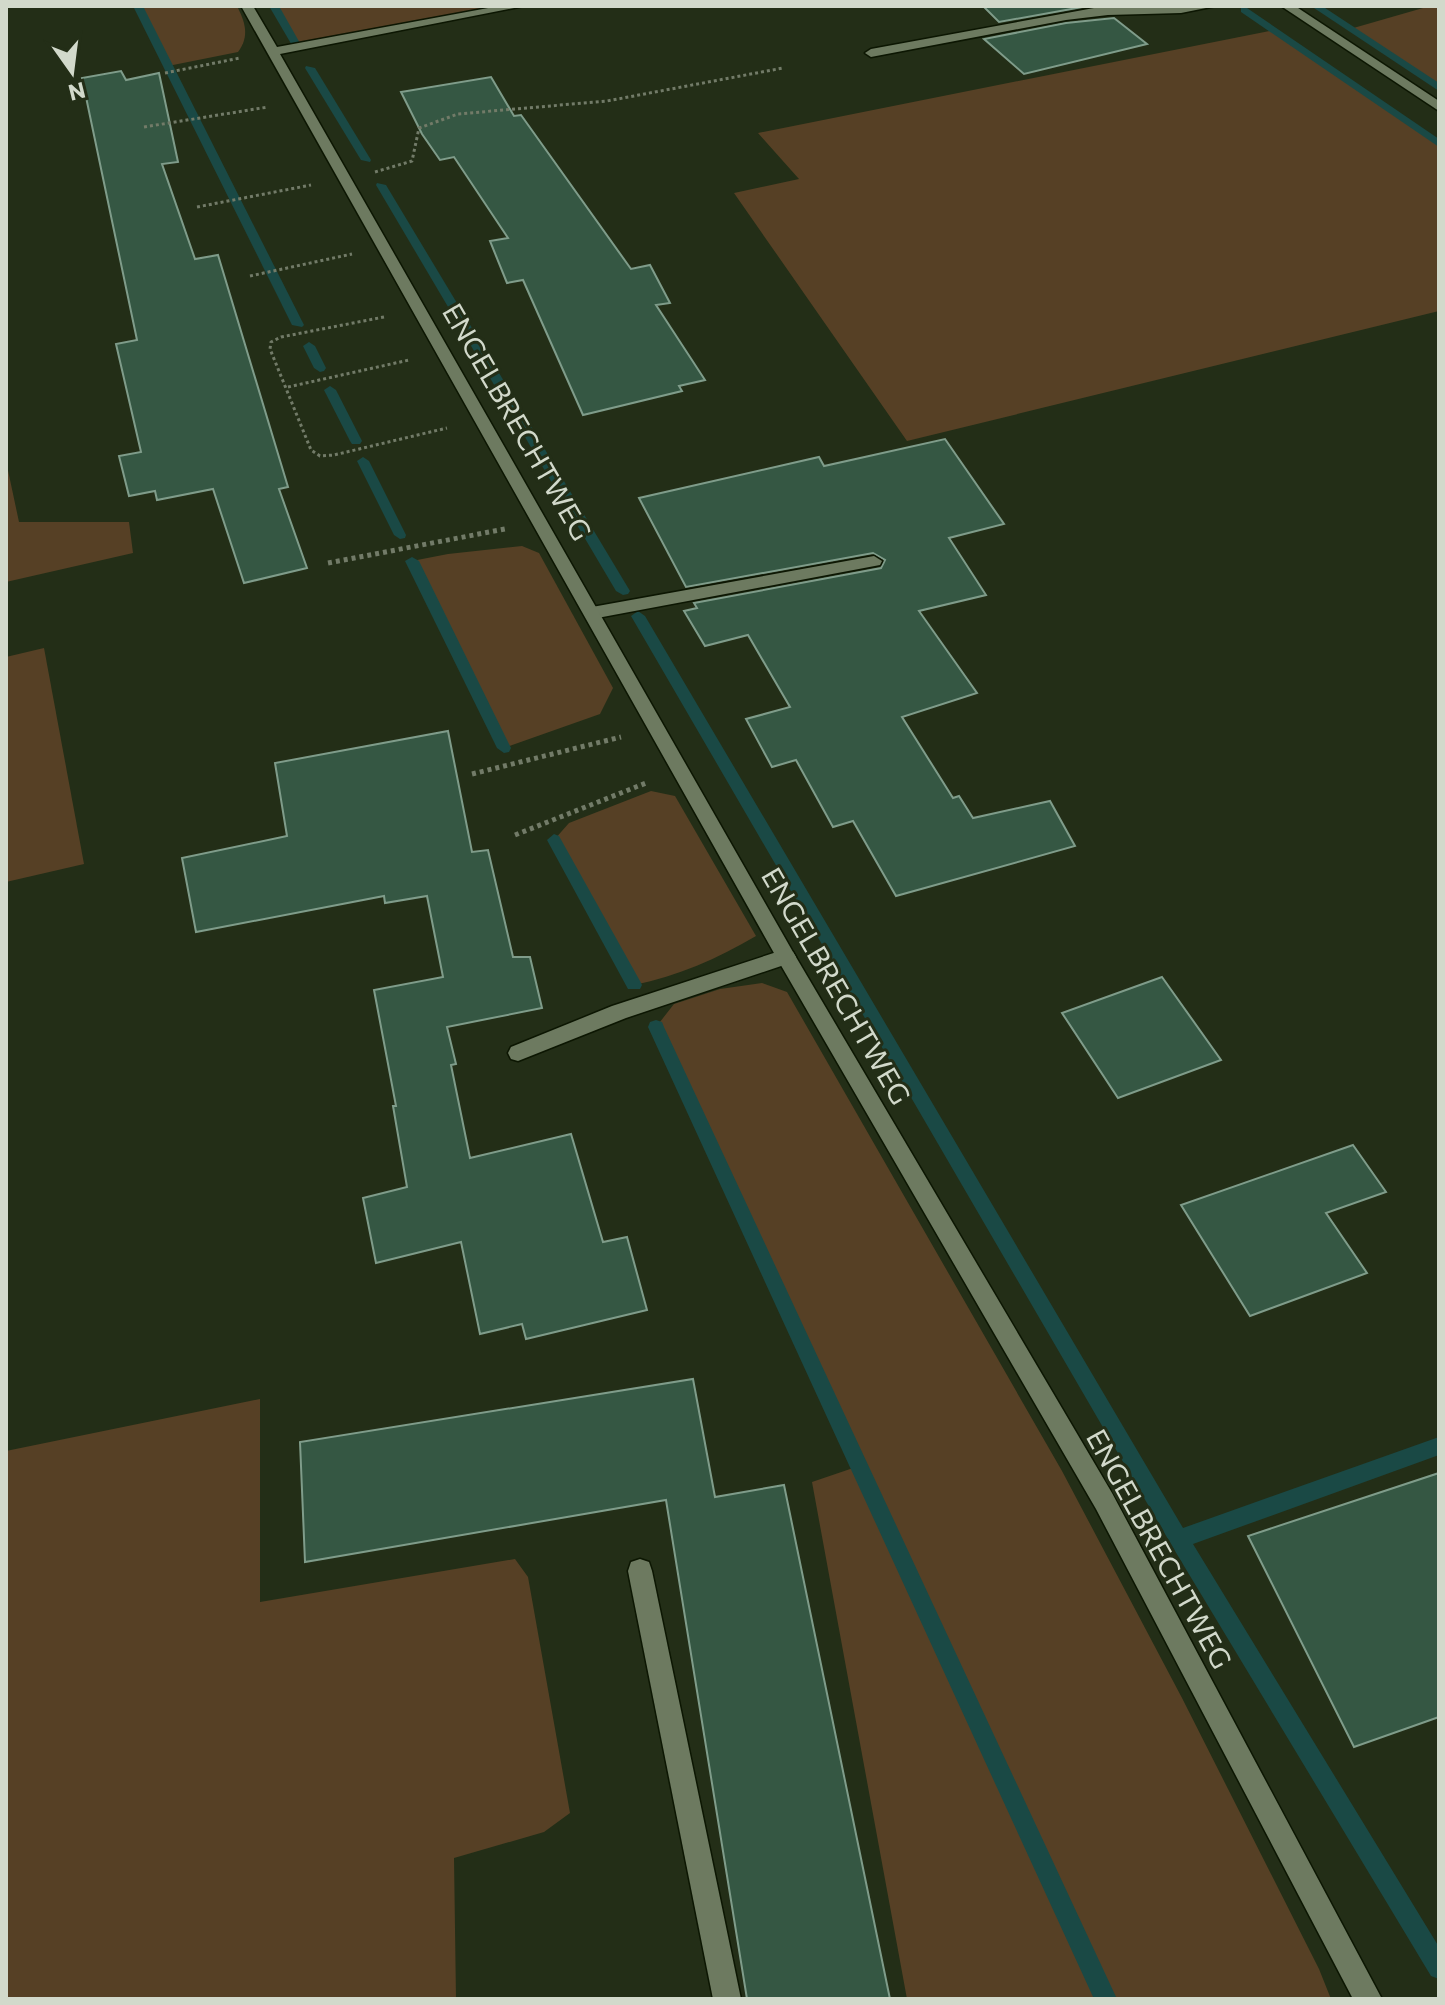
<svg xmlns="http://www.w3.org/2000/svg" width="1445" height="2005" font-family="Commissioner,sans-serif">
  <rect width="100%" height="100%" fill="#232e17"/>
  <g fill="#564025">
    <path d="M138 6H237C245 22 250 36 238 52L168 66Z"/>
    <path d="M274 6H514L296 45Z"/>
    <path d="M1430 6H1439V88L1350 29Z"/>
    <path d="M1274 30 1439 144V311L907 441 734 193 799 179 758 133Z"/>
    <path d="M6 461 19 522H129L133 553 6 582Z"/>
    <path d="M522 546 539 553 613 688 600 714 504 748 412 561 448 554Z"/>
    <path d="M44 648 84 864 6 882V657Z"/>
    <path d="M651 791 675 796 756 936C717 959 678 976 634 985L554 840 569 823Z"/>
    <path d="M762 983 787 992 1062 1471 1182 1698 1319 1969 1331 1999H907L812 1482 859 1466 656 1027 674 1004 720 989Z"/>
    <path d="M260 1399V1602L515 1559 528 1577 570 1813 544 1832 454 1858 456 1999H6V1451Z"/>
  </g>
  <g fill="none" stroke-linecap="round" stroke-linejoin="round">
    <g fill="#1a4945" fill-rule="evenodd">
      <path d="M133 6H143L304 325 302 327 292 325Z"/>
      <path d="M269 6H279L301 45 299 47H293Z"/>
      <path d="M1311 6H1322L1439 83V91Z"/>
      <path d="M1241 8H1247L1439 139V147L1241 12Z"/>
      <path d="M306 66 315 68 371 160 370 162 361 160 305 68Z"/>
      <path d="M377 183 386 185 630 591 628 594 623 595 616 591 376 185Z"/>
      <path d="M309 342 315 346 326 368 324 371 320 372 314 368 303 346Z"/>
      <path d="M330 386 336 390 362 441 360 444H352L350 441 324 390Z"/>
      <path d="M363 457 369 461 406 535 405 538 400 539 394 535 357 461Z"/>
      <path d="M412 557 419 561 511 748 509 752 504 753 497 748 405 561Z"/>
      <path d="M638 611 645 616 1183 1528 1439 1437V1455L1193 1544 1439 1947V1979L1431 1976 1172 1546 631 616Z"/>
      <path d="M554 834 559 836 640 981 642 985 640 989H628L547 840Z"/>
      <path d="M656 1020 662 1022 664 1027 1117 1999H1094L648 1027 650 1022Z"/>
    </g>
  </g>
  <g fill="#355743" stroke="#7f9c8a" stroke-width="2">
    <path d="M983 6H1088L999 22Z"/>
    <path d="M1114 18 1147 44 1024 74 984 39 1066 23Z"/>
    <path d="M121 71 126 80 159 73 178 162 162 164 195 259 218 255 288 487 279 489 307 568 244 583 213 489 157 500 155 491 129 496 119 456 141 452 116 344 137 340 82 78Z"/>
    <path d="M491 77 514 116 521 115 631 269 650 265 670 303 656 305 705 380 679 386 682 391 583 415 523 280 507 283 490 241 508 238 454 157 440 160 422 134 401 92Z"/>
    <path d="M945 439 1004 524 949 538 986 595 919 611 977 693 902 717 953 798 959 796 973 818 1050 801 1075 846 896 896 853 821 833 827 796 760 772 767 746 719 790 707 748 635 705 646 684 611 697 608 694 603 881 568 885 560 873 553 686 587 639 498 819 457 824 466Z"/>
    <path d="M448 731 472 852 488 850 513 957H530L542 1008 447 1027 456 1064 451 1065 470 1158 571 1134 603 1242 627 1237 647 1310 526 1339 522 1324 480 1334 461 1242 376 1263 363 1198 407 1187 393 1106H396L374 990 443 977 427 896 385 903 384 896 196 932 182 858 287 836 275 763Z"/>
    <path d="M1162 977 1221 1060 1118 1098 1062 1013Z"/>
    <path d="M1353 1145 1386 1192 1326 1213 1367 1273 1250 1316 1181 1205Z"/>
    <path d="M693 1379 715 1497 784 1485 890 1999H747L666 1500 305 1562 300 1442Z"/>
    <path d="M1439 1473V1717L1354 1747 1248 1536Z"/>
  </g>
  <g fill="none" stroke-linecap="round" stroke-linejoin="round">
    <defs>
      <g id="lane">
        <path d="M1216 6 1181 13 1108 15 1066 20 871 57 865 53 871 49 1094 8Z"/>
        <path d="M874 556 882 561 880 565 592 619 584 613 592 607Z"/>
        <path d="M786 949 793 952 796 957 793 962 626 1018 518 1061 511 1059 508 1053 511 1047 612 1006Z"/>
        <path d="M640 1559 649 1562 652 1571 741 1999H713L628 1571 631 1562Z"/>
      </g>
      <g id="street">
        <path d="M241 6H253L277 47 499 6H524L280 54 793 952 1112 1493 1382 1999H1353L1096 1509 779 962Z"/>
        <path d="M1281 6H1295L1439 101V111Z"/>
      </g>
    </defs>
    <use href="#lane" stroke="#0c1602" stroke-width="3"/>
    <use href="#street" stroke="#0c1602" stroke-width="3"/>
    <g stroke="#727b68" stroke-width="3" stroke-dasharray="3 3" stroke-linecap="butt">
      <path d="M165 73 240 58"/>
      <path d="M144 127 268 107"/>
      <path d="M375 172 412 161 419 128 458 114 607 101 783 68"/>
      <path d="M197 207 311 185"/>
      <path d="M250 276 352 254"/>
      <path d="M384 317 281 337 271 342 270 349 311 450 320 456 334 455 447 428"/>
      <path d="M288 387 409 360"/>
    </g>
    <g stroke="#727b68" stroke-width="5" stroke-dasharray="4 4" stroke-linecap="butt">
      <path d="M328 563 505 529"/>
      <path d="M472 774 621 737"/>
      <path d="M515 835 646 783"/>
    </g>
    <use href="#lane" fill="#6d7a60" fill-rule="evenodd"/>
    <use href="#street" fill="#6d7a60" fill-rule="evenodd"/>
  </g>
  <g text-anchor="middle" stroke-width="6" stroke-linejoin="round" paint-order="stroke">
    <g font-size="28" fill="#d2d9cb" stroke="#232e17">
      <text transform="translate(517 422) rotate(60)" y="10">ENGELBRECHTWEG</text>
      <text transform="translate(836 986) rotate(60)" y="10">ENGELBRECHTWEG</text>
      <text transform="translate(1159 1549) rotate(61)" y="10">ENGELBRECHTWEG</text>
    </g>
  </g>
  <rect width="1445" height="2005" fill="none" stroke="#d2d9cb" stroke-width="16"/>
  <g transform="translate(72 72) rotate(166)" stroke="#232e17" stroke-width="6" paint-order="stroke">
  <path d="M0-6L14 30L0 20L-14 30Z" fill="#d2d9cb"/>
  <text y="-12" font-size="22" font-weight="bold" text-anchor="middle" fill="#d2d9cb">N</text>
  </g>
</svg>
